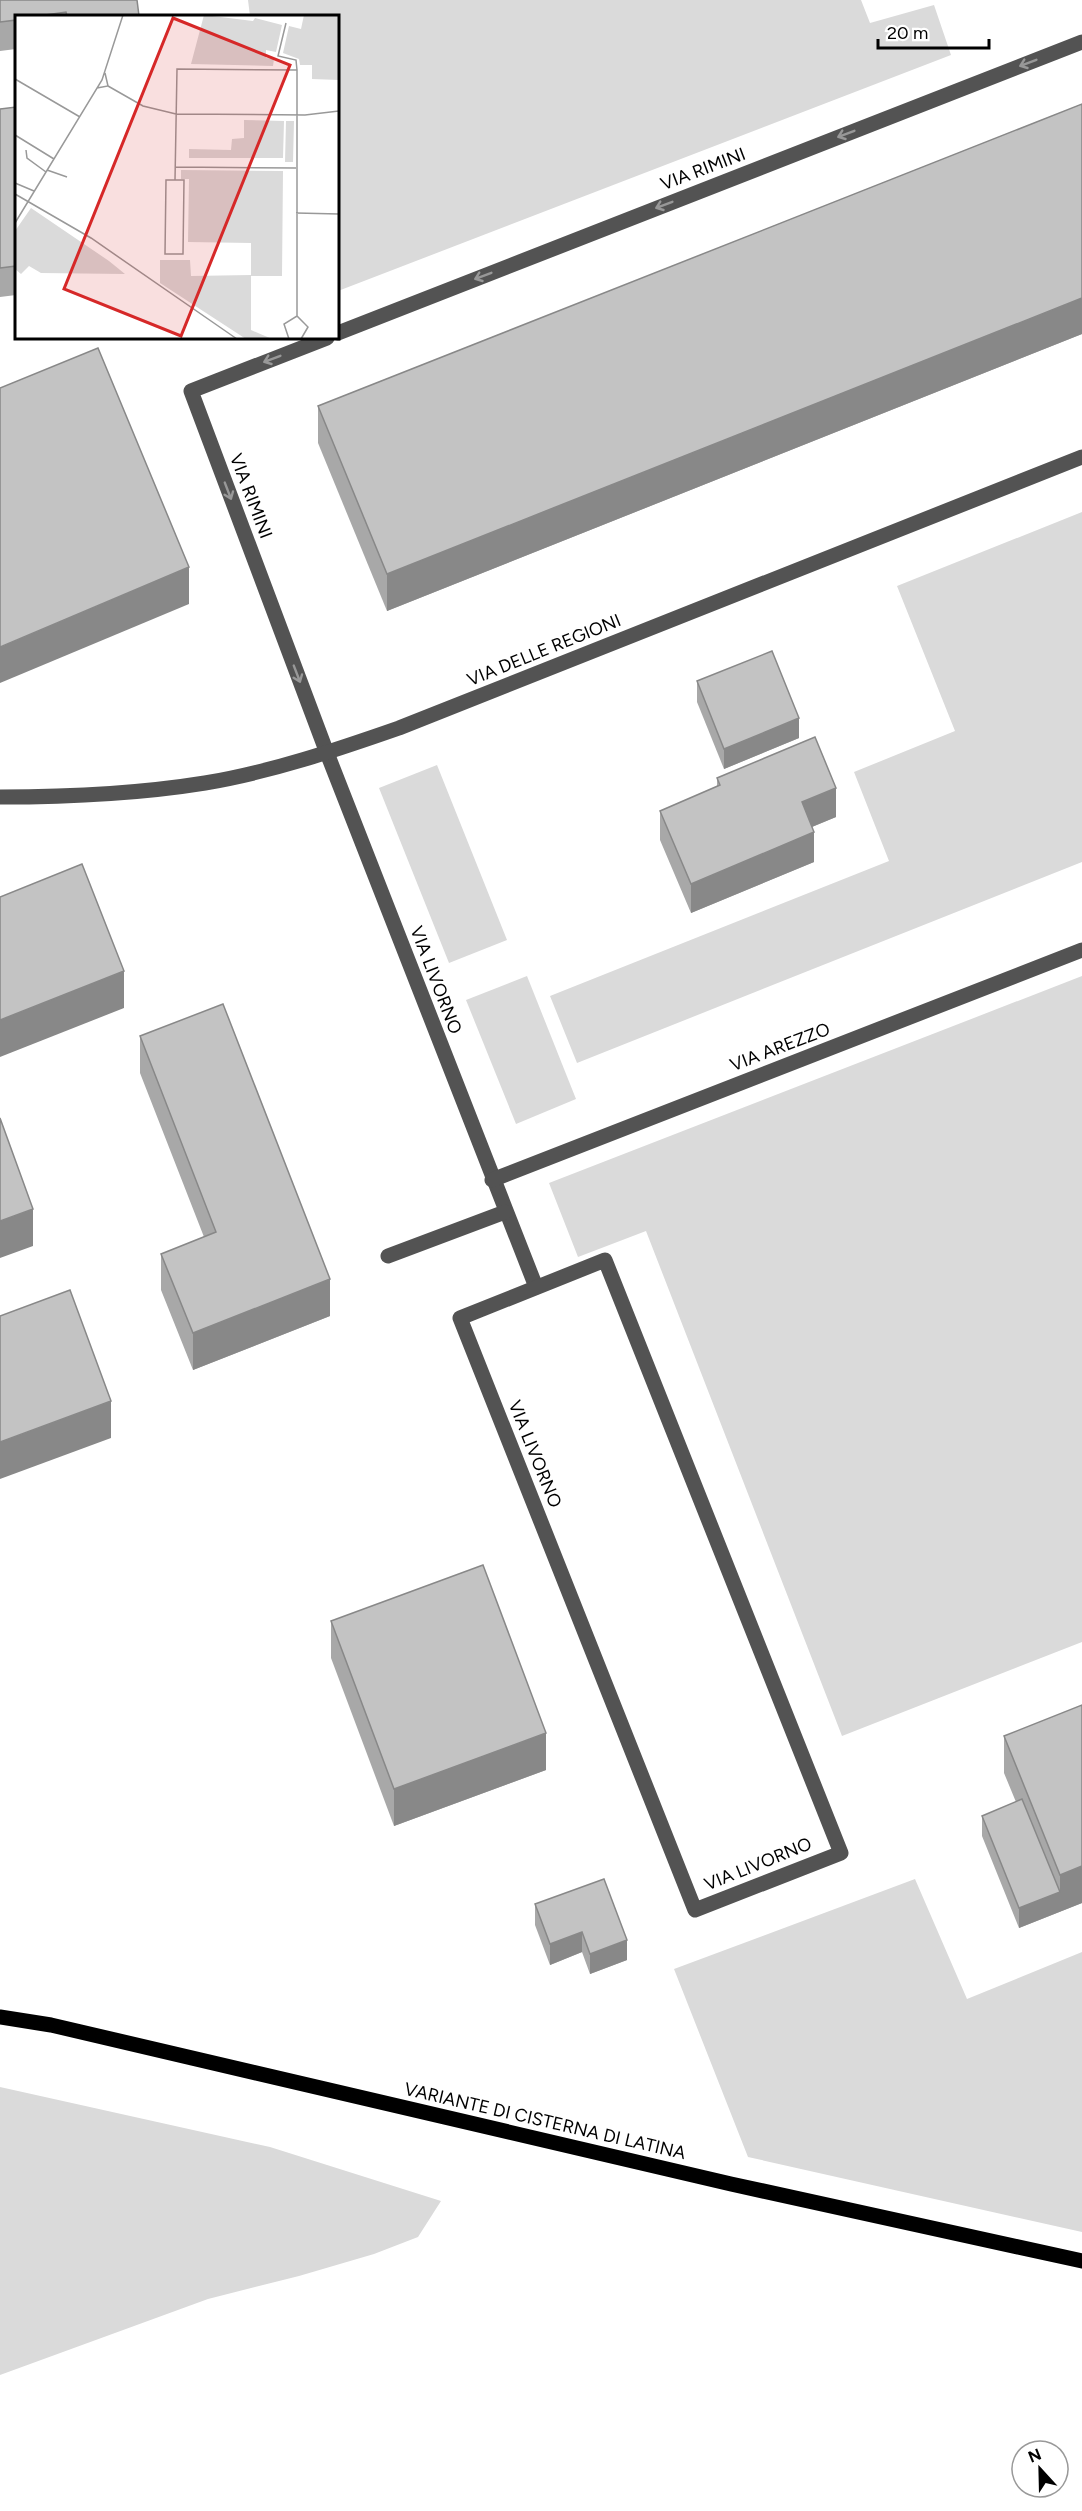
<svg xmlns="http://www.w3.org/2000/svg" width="1082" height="2511" font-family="Figtree,sans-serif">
  <rect width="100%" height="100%" fill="#fff"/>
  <g fill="#dadada">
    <path d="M248 0H861L870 23 934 5 951 55 338 291V16H250Z"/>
    <path d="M1082 512V862L577 1063 550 996 889 861 854 772 955 731 897 586Z"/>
    <path d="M437 765 507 940 449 963 379 788Z"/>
    <path d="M527 976 576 1099 516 1124 466 1000Z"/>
    <path d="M1082 976V1642L842 1736 646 1231 578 1257 549 1183Z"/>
    <path d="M915 1879 967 1999 1082 1952V2232L748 2157 674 1969Z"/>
    <path d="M0 2087 270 2147 441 2201 418 2237 374 2254 299 2276 208 2299 0 2375Z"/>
  </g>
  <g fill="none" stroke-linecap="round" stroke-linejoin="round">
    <g stroke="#535353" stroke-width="15">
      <path d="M338 333 1082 42"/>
      <path d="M327 338 191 391 327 753 536 1287"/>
      <path d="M0 797C69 797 137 794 205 783 271 772 336 750 399 728L1082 457"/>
      <path d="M492 1180 1082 950"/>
      <path d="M388 1256 505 1212"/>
      <path d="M605 1260 841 1853 695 1910 460 1318Z"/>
    </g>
    <path stroke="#000" stroke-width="15" d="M0 2017 51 2025 731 2184 1082 2261"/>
  </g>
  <g fill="#a8a8a8">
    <path d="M0 0 139 16H16V49L0 51Z"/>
    <path d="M1082 104V334L387 611 318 443V406Z"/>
    <path d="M16 107V295L0 297V109Z"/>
    <path d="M697 681 799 738 724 769 697 702Z"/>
    <path d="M717 778 836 817 812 827 814 862 691 913 660 840V811L717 787Z"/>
    <path d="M140 1036 330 1316 193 1370 161 1290V1254L204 1237 140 1073Z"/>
    <path d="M331 1621 546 1770 394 1826 331 1658Z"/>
    <path d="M1004 1736 1082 1903 1019 1928 982 1836V1816L1016 1802 1004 1773Z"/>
    <path d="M535 1904 627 1960 590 1974 582 1952 550 1965 535 1925Z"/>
  </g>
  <g fill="#888">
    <path d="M1082 298V334L387 611V574Z"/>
    <path d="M189 567V604L0 683V647Z"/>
    <path d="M799 718V738L724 769V749Z"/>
    <path d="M836 788V817L802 831V802Z"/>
    <path d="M814 832V862L691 913V884Z"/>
    <path d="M124 971V1008L0 1057V1020Z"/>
    <path d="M33 1209V1246L0 1258V1221Z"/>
    <path d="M330 1279V1316L193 1370V1333Z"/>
    <path d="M111 1401V1438L0 1479V1442Z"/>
    <path d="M546 1733V1770L394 1826V1789Z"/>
    <path d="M1082 1866V1903L1019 1928V1908L1060 1892V1875Z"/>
    <path d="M582 1932V1952L550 1965V1944Z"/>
    <path d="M627 1940V1960L590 1974V1954Z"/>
  </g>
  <g fill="#c3c3c3" stroke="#888" stroke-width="1.5">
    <path d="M0 0H137L139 16H67L66 12 38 16H16V20L0 22Z"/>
    <path d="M1082 104V298L387 574 318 406Z"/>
    <path d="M16 107V266L0 268V109Z"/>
    <path d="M98 348 189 567 0 647V388Z"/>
    <path d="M772 651 799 718 724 749 697 681Z"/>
    <path d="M815 737 836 788 802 802 814 832 691 884 660 811 720 785 717 778Z"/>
    <path d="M82 864 124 971 0 1020V897Z"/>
    <path d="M223 1004 330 1279 193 1333 161 1254 216 1232 140 1036Z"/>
    <path d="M0 1118 33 1209 0 1221Z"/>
    <path d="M70 1290 111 1401 0 1442V1316Z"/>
    <path d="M483 1565 546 1733 394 1789 331 1621Z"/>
    <path d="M1082 1705V1866L1060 1875 1004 1736Z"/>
    <path d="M1022 1799 1060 1892 1019 1908 982 1816Z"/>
    <path d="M604 1879 627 1940 590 1954 582 1932 550 1944 535 1904Z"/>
  </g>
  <defs><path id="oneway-shaft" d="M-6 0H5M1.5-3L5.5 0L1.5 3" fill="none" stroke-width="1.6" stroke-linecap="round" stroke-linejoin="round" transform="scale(1.5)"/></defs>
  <g stroke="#989898">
    <use href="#oneway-shaft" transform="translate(1028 63) rotate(159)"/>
    <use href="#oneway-shaft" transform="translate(846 134) rotate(159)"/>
    <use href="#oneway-shaft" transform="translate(664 205) rotate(159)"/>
    <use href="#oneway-shaft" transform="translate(483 276) rotate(159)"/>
    <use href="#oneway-shaft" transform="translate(272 359) rotate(159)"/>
    <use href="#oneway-shaft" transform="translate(228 491) rotate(69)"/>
    <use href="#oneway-shaft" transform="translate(297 674) rotate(69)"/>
  </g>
  <g text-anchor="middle" stroke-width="5" stroke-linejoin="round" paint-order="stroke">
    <g font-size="18" fill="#000" stroke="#fff">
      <text transform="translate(703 169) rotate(-21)" y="6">VIA RIMINI</text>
      <text transform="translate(251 496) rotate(69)" y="6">VIA RIMINI</text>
      <text transform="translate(544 650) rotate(-22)" y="6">VIA DELLE REGIONI</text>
      <text transform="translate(436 980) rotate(69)" y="6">VIA LIVORNO</text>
      <text transform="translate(780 1047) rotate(-21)" y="6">VIA AREZZO</text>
      <text transform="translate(535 1454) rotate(68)" y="6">VIA LIVORNO</text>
      <text transform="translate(758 1864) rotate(-22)" y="6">VIA LIVORNO</text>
      <text transform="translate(545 2121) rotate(13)" y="6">VARIANTE DI CISTERNA DI LATINA</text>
    </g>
  </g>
  <g transform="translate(15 15)">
    <rect width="324" height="324" fill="#fff"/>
    <path d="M189 0 238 6 240 3 267 10 261 37 251 35V43L259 44 258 51 176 49ZM289 0H324V65L297 64V50H285L284 44 268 38 274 11 286 14ZM229 105 269 106 268 143H174V134L216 135 217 124 229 123ZM271 106H279L278 147H270ZM166 155 268 156 267 261H236V315L257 324H231L145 268V245H175L176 261 236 260V228L173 227 174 164H166ZM16 193 94 246 110 259 26 258 14 251 6 259 0 254V216Z" fill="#dadada"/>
    <path fill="none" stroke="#999" stroke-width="1.5" d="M271 8 263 41 281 45 282 55M0 64 65 102M93 71 128 91 161 99 290 100 324 96M82 73 93 71 90 58M0 120 39 144M11 135 12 143 31 157M160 152 281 153M32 155 52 162M151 165H169L168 239H150ZM160 165 162 54 282 55V301M0 168 19 176M0 179 76 223 222 324M281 198 324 199M0 208 87 65 108 0M274 324 269 309 282 301 293 312 286 324"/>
    <path fill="#d62828" fill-opacity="0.15" stroke="#d62828" stroke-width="3" d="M158 3 275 50 166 321 49 274Z"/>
    <rect width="324" height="324" fill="none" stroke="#000" stroke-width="3"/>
  </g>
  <g transform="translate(1040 2469) rotate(338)"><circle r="28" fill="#ffffff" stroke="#999999" stroke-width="1.5"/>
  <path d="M0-4.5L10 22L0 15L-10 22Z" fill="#000000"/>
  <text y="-9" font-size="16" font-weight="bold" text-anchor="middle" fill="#000000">N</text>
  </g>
  <path d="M878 39v9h111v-9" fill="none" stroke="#000000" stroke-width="3"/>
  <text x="887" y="39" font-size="18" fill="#000000" stroke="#ffffff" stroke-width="4.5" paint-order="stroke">20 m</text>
</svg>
